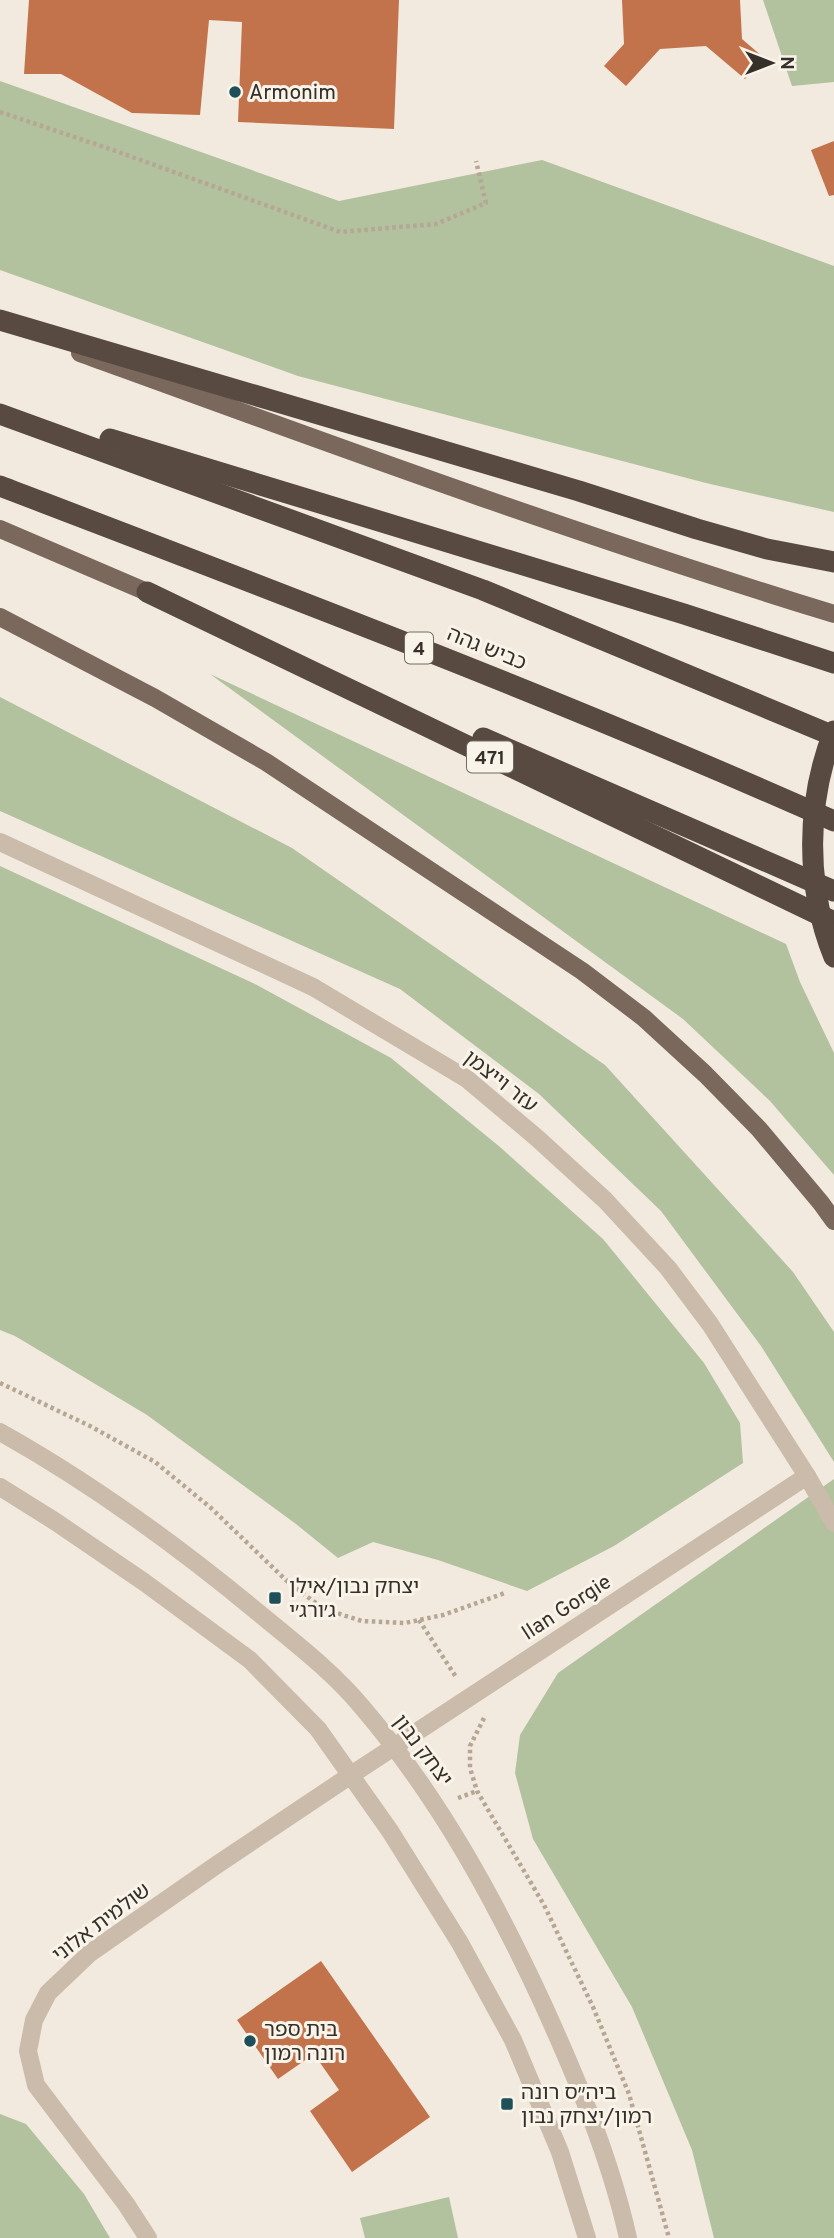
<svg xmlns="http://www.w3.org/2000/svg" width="834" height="2238" font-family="Overpass,'Noto Sans Hebrew',sans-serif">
  <rect width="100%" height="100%" fill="#f2eade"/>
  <g fill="#b2c19e">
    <path d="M763 0H834V82L792 86Z"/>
    <path d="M0 81 339 201 542 160 834 266V512L706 483 298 376 0 270Z"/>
    <path d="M210 674 786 944 800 982 834 1053V1175L770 1101 683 1019Z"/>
    <path d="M0 697 292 848 605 1065 793 1272 834 1332V1462L761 1346 661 1211 539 1094 400 989 0 811Z"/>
    <path d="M0 866 255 984 391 1058 500 1147 603 1239 704 1363 740 1423 743 1463 614 1546 527 1591 438 1560 373 1542 338 1558 296 1524 147 1415 15 1336 0 1330Z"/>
    <path d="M834 1479V2238H714L692 2150 632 2007 533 1839 515 1773 520 1735 558 1673Z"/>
    <path d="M0 2114 26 2124 84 2194 110 2238H0Z"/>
    <path d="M449 2197 458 2238H365L360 2218Z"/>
  </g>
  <g fill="#c3734b">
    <path d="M29 0H399L394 129 238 122 242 22 209 20 200 115 132 113 61 74H24Z"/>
    <path d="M622 0H740L742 39 763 57 745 79 706 46 660 49 626 86 604 66 624 44Z"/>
    <path d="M834 141V195L829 196 811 150Z"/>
    <path d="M321 1961 430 2117 352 2172 310 2111 339 2090 314 2054 278 2079 237 2020Z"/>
  </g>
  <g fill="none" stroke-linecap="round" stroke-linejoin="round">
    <g stroke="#b6a694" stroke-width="4.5" stroke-dasharray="3.5 3.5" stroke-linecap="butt">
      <path d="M0 112 113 150 340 232 436 224 486 203 476 161"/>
      <path d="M0 1383 90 1426 155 1462 211 1508 290 1584 324 1609 362 1621 405 1623 443 1615 505 1593"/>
      <path d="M419 1620 456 1677"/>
      <path d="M484 1718 470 1746V1768L477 1791 544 1905 593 2007 629 2094 669 2238"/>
      <path d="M458 1798 477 1791"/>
    </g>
    <g stroke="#cabbaa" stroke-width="18">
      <path d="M0 842 313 987 467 1079 537 1138 605 1200 668 1268 710 1324 807 1476 834 1523"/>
      <path d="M0 1432C93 1484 178 1546 260 1614 295 1643 333 1672 362 1707 438 1796 494 1898 543 2004 577 2079 610 2157 628 2238"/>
      <path d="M0 1487 56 1522 144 1582 250 1660 318 1729 390 1831 460 1943 513 2040 560 2152 587 2238"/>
      <path d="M148 2238 126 2204 36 2085 28 2051 34 2020 48 1993 90 1953 218 1864 351 1775 807 1476"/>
    </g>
    <g stroke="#79685b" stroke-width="18">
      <path d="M80 353C330 444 580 536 834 614"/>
      <path d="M0 529 147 592"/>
      <path d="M0 617 155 698 266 762 582 971 644 1018 705 1074 759 1129 821 1203 834 1221"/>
    </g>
    <g stroke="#584a40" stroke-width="21">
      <path d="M0 320 579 491 697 529 767 549 834 562"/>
      <path d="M0 414 483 590 834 736"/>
      <path d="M110 439 684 614 834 663"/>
      <path d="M0 486C280 593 560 699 834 821"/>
      <path d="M147 592 834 922"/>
      <path d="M483 738 834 891"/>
    </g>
    <path stroke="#584a40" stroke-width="21" d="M834 731C806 801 805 886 834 957"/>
  </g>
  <g fill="#1f4f58" stroke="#f9f4ea" stroke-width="2.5">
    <circle cx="235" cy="92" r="7"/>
    <rect x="268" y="1591" width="14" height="14" rx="3.5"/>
    <circle cx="250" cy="2041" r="7"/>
    <rect x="500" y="2097" width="14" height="14" rx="3.5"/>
  </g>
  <g text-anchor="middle" stroke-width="6" stroke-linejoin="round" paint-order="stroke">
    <g fill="#f9f4ea" stroke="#716a63" stroke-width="2">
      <rect x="405" y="632.5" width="28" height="31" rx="5"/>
      <rect x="467" y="741.5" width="46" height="31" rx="5"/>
    </g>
    <g font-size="19" font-weight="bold" fill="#372f29">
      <text x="419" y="655">4</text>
      <text x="490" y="764">471</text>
    </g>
    <g font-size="21" fill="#372f29" stroke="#f9f4ea" text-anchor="start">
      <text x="249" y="99">Armonim</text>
      <text x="289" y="1593">יצחק נבון/אילן<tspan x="289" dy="24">ג׳ורג׳י</tspan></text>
      <text x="264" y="2036">בית ספר<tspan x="264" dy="24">רונה רמון</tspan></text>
      <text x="521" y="2099">ביה״ס רונה<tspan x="521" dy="24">רמון/יצחק נבון</tspan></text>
    </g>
    <g font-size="21" fill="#372f29" stroke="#f9f4ea">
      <text transform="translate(487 648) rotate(22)" y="7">כביש גהה</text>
      <text transform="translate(501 1081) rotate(38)" y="7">עזר וייצמן</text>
      <text transform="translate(566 1607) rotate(-33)" y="7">Ilan Gorgie</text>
      <text transform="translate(423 1750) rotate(53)" y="7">יצחק נבון</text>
      <text transform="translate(101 1922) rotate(-37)" y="7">שולמית אלוני</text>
    </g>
  </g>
  <g transform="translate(771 63) rotate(90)" stroke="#f9f4ea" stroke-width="5" paint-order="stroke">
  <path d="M0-5L12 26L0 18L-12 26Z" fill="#372f29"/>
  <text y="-10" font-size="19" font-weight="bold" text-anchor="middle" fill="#372f29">N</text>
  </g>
</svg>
